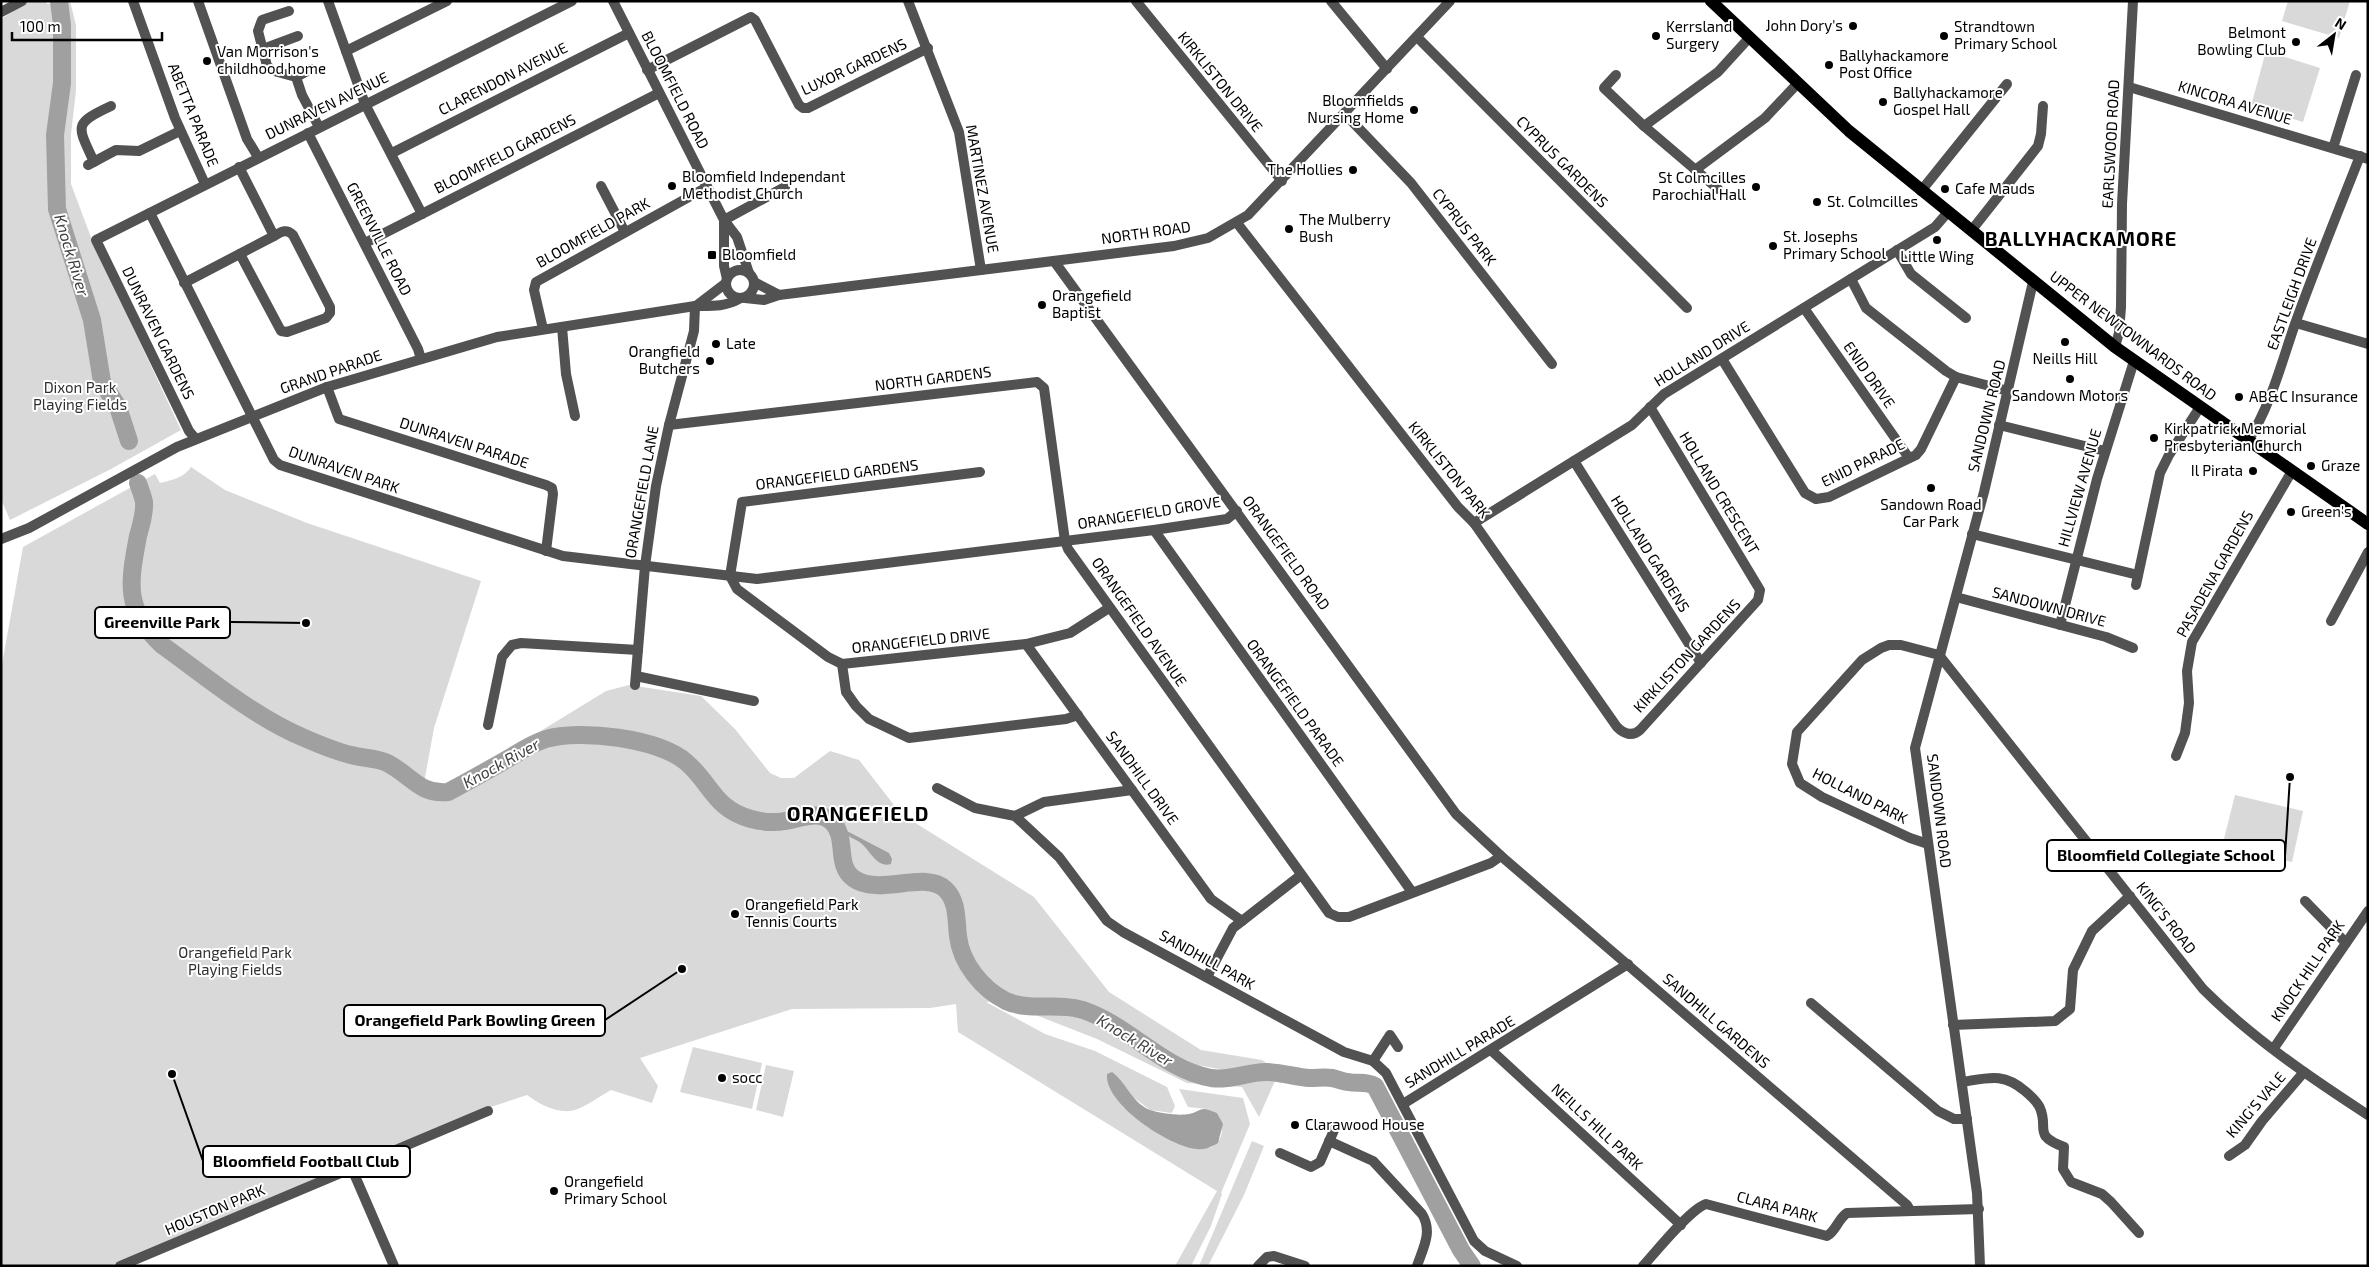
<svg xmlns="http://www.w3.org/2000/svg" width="2369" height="1267" font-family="'Exo 2',sans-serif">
  <rect width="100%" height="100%" fill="#fff"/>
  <g fill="#d9d9d9">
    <path d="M29 1H46L47 4 70 1 76 25V91L71 134V184L92 240 181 430 111 469 10 520 1 499V19Z"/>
    <path d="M2288 1H2350L2339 38 2282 21Z"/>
    <path d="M2266 51 2320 68 2303 122 2251 106Z"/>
    <path d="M191 467 225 490 307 523 481 581 434 728 424 783 435 789 451 786 606 691 629 685 701 696 735 729 770 773 781 778H794L830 751 859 760 901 814 1034 897 1109 992 1201 1050 1262 1060 1275 1069 1236 1072 1186 1063 1083 1005 1049 998 986 1002 1045 1034 1095 1051 1167 1087 1175 1106 1172 1113 1150 1110 1128 1093 1119 1101 1210 1148C1225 1139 1224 1128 1217 1113L1207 1109 1188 1107 1179 1089 1243 1098 1250 1124 1221 1193 1222 1194 1211 1226 1191 1266H1175L1217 1191 958 1032 956 1004 930 1008 792 1009 640 1058 658 1086 652 1103 611 1090C600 1096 587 1106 575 1110 559 1115 539 1104 527 1095L491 1107 110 1266H1V670L23 547 155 474 160 483C172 480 184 478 191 467Z"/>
    <path d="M2235 795 2303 811 2292 862 2222 847Z"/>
    <path d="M1050 1008C1076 1014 1100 1020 1122 1034 1146 1047 1171 1072 1198 1078 1225 1084 1251 1079 1278 1074L1259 1117 1242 1087 1187 1083 1097 1039 1023 1010Z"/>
    <path d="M693 1047 762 1063 752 1109 680 1092Z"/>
    <path d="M766 1065 794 1071 783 1117 756 1110Z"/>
    <path d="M1252 1141 1264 1146 1244 1195 1208 1266H1199Z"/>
  </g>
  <g fill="#a0a0a0">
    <path d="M843 829 889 853 892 859 891 864C877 868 871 852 862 844 856 838 846 838 843 829Z"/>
    <path d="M1112 1072C1127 1083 1131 1102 1150 1110 1159 1113 1179 1116 1189 1114 1203 1111 1199 1105 1217 1113L1223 1124 1218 1143C1211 1147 1205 1150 1197 1149 1170 1147 1104 1104 1107 1074Z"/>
  </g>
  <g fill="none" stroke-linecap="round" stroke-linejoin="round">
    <g stroke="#a0a0a0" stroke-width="18">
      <path d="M59 1 62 25V83L55 135 57 209 92 320 102 382 118 407 129 441"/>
      <path d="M138 483C140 489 143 496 144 502 145 513 141 525 138 536 129 584 124 609 162 645 205 676 253 716 302 737 318 744 334 751 351 755 362 758 374 758 385 762 410 773 418 795 448 792 469 781 490 769 511 757 522 750 533 743 546 739 580 729 658 738 686 762 711 783 714 809 751 819 762 822 774 823 785 821 800 819 819 809 832 822 848 837 835 865 853 878 878 897 925 870 945 889 958 901 956 920 958 936 961 963 982 989 1006 1001 1030 1012 1058 1002 1083 1010 1130 1026 1162 1069 1211 1078 1230 1081 1247 1072 1266 1072 1281 1072 1295 1077 1310 1078 1318 1078 1325 1077 1332 1078 1338 1079 1343 1082 1348 1082 1358 1084 1366 1081 1375 1086L1461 1250 1472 1266"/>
    </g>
    <g stroke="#525252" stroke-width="10">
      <path d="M133 1 175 118 205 184"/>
      <path d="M198 1 247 139 258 157"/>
      <path d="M328 1 365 104 422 214"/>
      <path d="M613 1 724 220 737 237 749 273"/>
      <path d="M908 1 959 132 981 270"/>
      <path d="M1136 1 1282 181"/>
      <path d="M1331 1 1387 69"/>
      <path d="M289 11 262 20 258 31 267 66 274 71 296 77 302 95 319 127"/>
      <path d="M1 12 22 1"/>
      <path d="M1417 37 1687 308"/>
      <path d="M263 49 298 36"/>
      <path d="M346 51 447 1"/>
      <path d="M647 70 751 17 755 20 799 105 803 108H808L928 48"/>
      <path d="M1616 75 1604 88 1644 126 1718 189"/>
      <path d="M296 77 311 69"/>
      <path d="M2129 87 2368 159"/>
      <path d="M1345 114 1411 183 1552 364"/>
      <path d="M1644 126 1718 72 1749 38"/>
      <path d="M308 133 418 349 421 359"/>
      <path d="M2333 148 2356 75"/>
      <path d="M392 153 629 33"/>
      <path d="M94 162C77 125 73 124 111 106"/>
      <path d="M88 165 116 150 139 151 180 131"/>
      <path d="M1695 170 1765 118 1797 84"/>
      <path d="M601 186 625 232"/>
      <path d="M1921 191 2007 84"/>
      <path d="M150 213 274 460 280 465 563 556 757 579 1154 530 1227 519 1237 511"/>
      <path d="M724 220 785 187"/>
      <path d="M724 220V266L727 279"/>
      <path d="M1237 223 1458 507 1474 523 1617 727C1624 734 1632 737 1640 730L1758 600 1760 590 1650 407"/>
      <path d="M1971 231 2038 146 2041 134 2043 106"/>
      <path d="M365 243 659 93"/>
      <path d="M1897 250 1911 274 1966 318"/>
      <path d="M240 254 281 331 287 332 326 318 330 313V307L293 235C286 228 281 232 274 236"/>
      <path d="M1054 261 1456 814 1501 856 1907 1205 1910 1210"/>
      <circle cx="740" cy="284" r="14"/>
      <path d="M1851 279 1866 308 1946 371 1956 377 2008 391"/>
      <path d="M754 282 779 295 1174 246 1208 238 1248 215 1450 1"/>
      <path d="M184 283 274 236 239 167"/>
      <path d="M745 298 764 300 779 295"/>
      <path d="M696 306 726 283"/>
      <path d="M1804 308 1909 458"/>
      <path d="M2296 323 2368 344"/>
      <path d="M562 327 566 374 575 416"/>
      <path d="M543 329 534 290 536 282 707 187"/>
      <path d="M2115 347 2119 333 2121 307 2122 204 2133 1"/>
      <path d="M1722 359 1805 493 1816 499 1829 497 1916 455 1921 449 1956 377"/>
      <path d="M327 387 339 419 546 485 552 488 553 494 546 551"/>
      <path d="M669 425 1037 382 1044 388 1065 541 1068 549 1329 913 1338 917H1349L1491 863 1501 856"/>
      <path d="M1999 425 2105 451"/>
      <path d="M195 438 189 431 96 240 572 1"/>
      <path d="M2248 441C2271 405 2281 364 2295 324 2315 268 2338 212 2360 156"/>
      <path d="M1574 461 1701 663"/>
      <path d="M980 472 742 502 730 576 737 589 828 657 842 664 1026 644 1070 633 1109 608"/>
      <path d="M1474 523 1632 425 1664 394 1935 227 1948 212"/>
      <path d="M1154 530 1412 892"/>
      <path d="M1972 534 2138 575"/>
      <path d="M1 539 29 528 177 447 327 387 497 337 695 306C711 306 725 307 739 299"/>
      <path d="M2136 585 2160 473 2169 455 2200 407"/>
      <path d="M1956 597 2106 637 2133 648"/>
      <path d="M2331 621 2368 552"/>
      <path d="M2060 625 2097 479 2134 361"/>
      <path d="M1026 644 1211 899 1242 921"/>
      <path d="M1939 655 2203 989C2252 1038 2311 1078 2368 1115"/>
      <path d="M842 664 846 692 856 706 869 719 909 738 1066 719 1078 715"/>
      <path d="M636 676 754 701"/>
      <path d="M635 685 645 566 656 486 669 425 694 331 695 306"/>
      <path d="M488 725 502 657 512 645 521 643 638 650"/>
      <path d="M2176 756 2185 733 2189 703 2187 671 2192 642 2292 471"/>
      <path d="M937 788 975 808 1015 816 1059 857 1107 921 1123 932 1344 1052 1373 1061 1386 1073 1474 1241 1485 1251 1517 1266"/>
      <path d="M1015 816 1044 802 1132 790"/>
      <path d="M1928 844 1910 838 1822 797 1800 783 1792 764 1797 732 1862 660 1881 648 1889 645H1901L1939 655"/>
      <path d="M2305 901 2346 943"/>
      <path d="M1207 977 1233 928 1301 875"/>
      <path d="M1811 1003 1938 1111 1954 1119H1967"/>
      <path d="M1953 1025 2055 1021 2070 1009 2073 970 2092 931 2130 896"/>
      <path d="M2274 1048 2368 911"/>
      <path d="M1492 1051 1681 1225"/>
      <path d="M1373 1061 1390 1035 1398 1047"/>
      <path d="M1962 1082C1988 1078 2003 1072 2025 1091 2031 1096 2037 1101 2040 1108 2049 1129 2032 1135 2064 1147L2063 1169 2071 1182 2102 1194 2111 1202 2139 1233"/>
      <path d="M1403 1104 1628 964"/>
      <path d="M1329 1141 1373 1161 1422 1214C1433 1232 1423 1248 1417 1266"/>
      <path d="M1280 1153 1311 1167 1320 1162 1335 1128"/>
      <path d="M2229 1156 2245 1145 2262 1121 2304 1072"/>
      <path d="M352 1169 394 1266"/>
      <path d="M120 1266 488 1111"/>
      <path d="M1258 1266 1267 1257 1274 1256 1305 1266"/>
      <path d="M1643 1266C1656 1252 1690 1209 1706 1204L1827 1236C1836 1231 1838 1219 1847 1213L1979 1209"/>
      <path d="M1980 1266 1977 1193 1915 748 1984 492 2033 282"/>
    </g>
    <path stroke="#000" stroke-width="12" d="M1711 1 1849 131 2115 347 2368 524"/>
  </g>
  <g fill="#000" stroke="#fff" stroke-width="2">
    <circle cx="1853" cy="26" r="5"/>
    <circle cx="1656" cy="36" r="5"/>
    <circle cx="1944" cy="36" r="5"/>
    <circle cx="2296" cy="42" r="5"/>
    <circle cx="207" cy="61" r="5"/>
    <circle cx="1829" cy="65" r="5"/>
    <circle cx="1883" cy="102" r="5"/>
    <circle cx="1414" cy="110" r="5"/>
    <circle cx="1353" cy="170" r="5"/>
    <circle cx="672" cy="186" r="5"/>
    <circle cx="1756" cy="187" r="5"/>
    <circle cx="1945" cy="189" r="5"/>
    <circle cx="1817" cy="202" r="5"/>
    <circle cx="1289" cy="229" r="5"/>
    <circle cx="1937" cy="240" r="5"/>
    <circle cx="1773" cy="246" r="5"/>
    <rect x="707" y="250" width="10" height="10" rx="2.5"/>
    <circle cx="1042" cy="305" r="5"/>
    <circle cx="2065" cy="342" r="5"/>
    <circle cx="716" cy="344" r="5"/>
    <circle cx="710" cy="361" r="5"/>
    <circle cx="2070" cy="379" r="5"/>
    <circle cx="2239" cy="397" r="5"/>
    <circle cx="2154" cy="438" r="5"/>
    <circle cx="2311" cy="466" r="5"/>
    <circle cx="2253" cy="471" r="5"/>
    <circle cx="1931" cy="488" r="5"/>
    <circle cx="2291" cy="512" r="5"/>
    <circle cx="735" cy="914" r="5"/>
    <circle cx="722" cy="1078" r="5"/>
    <circle cx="1295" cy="1125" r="5"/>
    <circle cx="554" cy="1191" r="5"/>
  </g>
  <g text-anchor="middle" stroke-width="4" stroke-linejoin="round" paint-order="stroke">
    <g font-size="15" fill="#000" stroke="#fff" text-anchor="start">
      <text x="1843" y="31" text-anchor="end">John Dory's</text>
      <text x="1666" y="32">Kerrsland<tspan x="1666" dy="17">Surgery</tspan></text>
      <text x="1954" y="32">Strandtown<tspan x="1954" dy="17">Primary School</tspan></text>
      <text x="2286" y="38" text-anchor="end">Belmont<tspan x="2286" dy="17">Bowling Club</tspan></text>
      <text x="217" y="57">Van Morrison's<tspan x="217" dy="17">childhood home</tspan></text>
      <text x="1839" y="61">Ballyhackamore<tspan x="1839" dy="17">Post Office</tspan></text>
      <text x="1893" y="98">Ballyhackamore<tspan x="1893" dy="17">Gospel Hall</tspan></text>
      <text x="1404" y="106" text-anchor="end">Bloomfields<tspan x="1404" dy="17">Nursing Home</tspan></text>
      <text x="1343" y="175" text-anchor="end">The Hollies</text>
      <text x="682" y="182">Bloomfield Independant<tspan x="682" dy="17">Methodist Church</tspan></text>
      <text x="1746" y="183" text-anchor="end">St Colmcilles<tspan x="1746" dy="17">Parochial Hall</tspan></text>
      <text x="1955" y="194">Cafe Mauds</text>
      <text x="1827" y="207">St. Colmcilles</text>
      <text x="1299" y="225">The Mulberry<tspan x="1299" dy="17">Bush</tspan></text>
      <text x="1783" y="242">St. Josephs<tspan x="1783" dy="17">Primary School</tspan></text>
      <text x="722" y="260">Bloomfield</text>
      <text x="1937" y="262" text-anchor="middle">Little Wing</text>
      <text x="1052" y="301">Orangefield<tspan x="1052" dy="17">Baptist</tspan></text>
      <text x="726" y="349">Late</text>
      <text x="700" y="357" text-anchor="end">Orangfield<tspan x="700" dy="17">Butchers</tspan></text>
      <text x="2065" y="364" text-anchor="middle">Neills Hill</text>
      <text x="2070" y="401" text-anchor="middle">Sandown Motors</text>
      <text x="2249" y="402">AB&amp;C Insurance</text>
      <text x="2164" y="434">Kirkpatrick Memorial<tspan x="2164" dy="17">Presbyterian Church</tspan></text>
      <text x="2321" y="471">Graze</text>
      <text x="2243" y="476" text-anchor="end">Il Pirata</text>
      <text x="1931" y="510" text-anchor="middle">Sandown Road<tspan x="1931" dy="17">Car Park</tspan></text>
      <text x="2301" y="517">Green's</text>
      <text x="745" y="910">Orangefield Park<tspan x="745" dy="17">Tennis Courts</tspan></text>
      <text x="732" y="1083">socc</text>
      <text x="1305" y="1130">Clarawood House</text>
      <text x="564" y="1187">Orangefield<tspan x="564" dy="17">Primary School</tspan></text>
    </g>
    <g font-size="15" fill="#000" stroke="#fff">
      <text transform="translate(854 67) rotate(-25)" y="5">LUXOR GARDENS</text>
      <text transform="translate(503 79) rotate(-27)" y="5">CLARENDON AVENUE</text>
      <text transform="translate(1220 82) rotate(51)" y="5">KIRKLISTON DRIVE</text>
      <text transform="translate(675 90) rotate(63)" y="5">BLOOMFIELD ROAD</text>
      <text transform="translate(2235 103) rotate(17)" y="5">KINCORA AVENUE</text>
      <text transform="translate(327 106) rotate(-26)" y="5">DUNRAVEN AVENUE</text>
      <text transform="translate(193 115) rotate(68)" y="5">ABETTA PARADE</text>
      <text transform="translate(2111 144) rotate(-87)" y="5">EARLSWOOD ROAD</text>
      <text transform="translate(505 154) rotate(-27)" y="5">BLOOMFIELD GARDENS</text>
      <text transform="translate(1562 162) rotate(45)" y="5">CYPRUS GARDENS</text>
      <text transform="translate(982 189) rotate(80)" y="5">MARTINEZ AVENUE</text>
      <text transform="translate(1464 227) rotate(52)" y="5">CYPRUS PARK</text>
      <text transform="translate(593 233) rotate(-29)" y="5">BLOOMFIELD PARK</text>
      <text transform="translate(1146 233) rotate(-8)" y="5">NORTH ROAD</text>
      <text transform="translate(379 239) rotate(63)" y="5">GREENVILLE ROAD</text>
      <text transform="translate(2292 294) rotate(-70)" y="5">EASTLEIGH DRIVE</text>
      <text transform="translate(158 333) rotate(64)" y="5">DUNRAVEN GARDENS</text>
      <text transform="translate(2133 336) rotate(37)" y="5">UPPER NEWTOWNARDS ROAD</text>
      <text transform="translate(1702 354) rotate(-32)" y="5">HOLLAND DRIVE</text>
      <text transform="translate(331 372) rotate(-19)" y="5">GRAND PARADE</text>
      <text transform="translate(1869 375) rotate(55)" y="5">ENID DRIVE</text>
      <text transform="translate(933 379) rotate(-7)" y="5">NORTH GARDENS</text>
      <text transform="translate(1987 416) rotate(-76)" y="5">SANDOWN ROAD</text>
      <text transform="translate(464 443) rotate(18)" y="5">DUNRAVEN PARADE</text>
      <text transform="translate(1863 463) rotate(-26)" y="5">ENID PARADE</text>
      <text transform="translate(344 470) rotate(19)" y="5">DUNRAVEN PARK</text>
      <text transform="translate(1449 470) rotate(51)" y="5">KIRKLISTON PARK</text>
      <text transform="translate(837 475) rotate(-7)" y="5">ORANGEFIELD GARDENS</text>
      <text transform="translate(2080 488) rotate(-74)" y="5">HILLVIEW AVENUE</text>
      <text transform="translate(642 492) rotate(-80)" y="5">ORANGEFIELD LANE</text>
      <text transform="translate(1719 493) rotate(59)" y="5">HOLLAND CRESCENT</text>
      <text transform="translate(1149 513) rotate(-9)" y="5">ORANGEFIELD GROVE</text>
      <text transform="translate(1286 553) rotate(54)" y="5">ORANGEFIELD ROAD</text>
      <text transform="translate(1650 554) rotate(58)" y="5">HOLLAND GARDENS</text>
      <text transform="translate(2215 574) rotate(-61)" y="5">PASADENA GARDENS</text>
      <text transform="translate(2049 607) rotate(15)" y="5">SANDOWN DRIVE</text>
      <text transform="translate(1139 622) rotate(55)" y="5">ORANGEFIELD AVENUE</text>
      <text transform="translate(921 641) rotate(-6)" y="5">ORANGEFIELD DRIVE</text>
      <text transform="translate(1687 656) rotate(-47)" y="5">KIRKLISTON GARDENS</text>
      <text transform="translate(1295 703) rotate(54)" y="5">ORANGEFIELD PARADE</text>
      <text transform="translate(1142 778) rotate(54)" y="5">SANDHILL DRIVE</text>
      <text transform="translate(1860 796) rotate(27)" y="5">HOLLAND PARK</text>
      <text transform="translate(1939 811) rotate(83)" y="5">SANDOWN ROAD</text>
      <text transform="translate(2166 918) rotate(52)" y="5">KING'S ROAD</text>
      <text transform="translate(1207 960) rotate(29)" y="5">SANDHILL PARK</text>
      <text transform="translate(2308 971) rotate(-56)" y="5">KNOCK HILL PARK</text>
      <text transform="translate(1716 1021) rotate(41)" y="5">SANDHILL GARDENS</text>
      <text transform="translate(1460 1052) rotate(-31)" y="5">SANDHILL PARADE</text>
      <text transform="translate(2256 1105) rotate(-49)" y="5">KING'S VALE</text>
      <text transform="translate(1597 1127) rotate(43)" y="5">NEILLS HILL PARK</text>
      <text transform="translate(1777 1207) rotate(15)" y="5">CLARA PARK</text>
      <text transform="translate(215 1210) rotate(-23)" y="5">HOUSTON PARK</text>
    </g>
    <g font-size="15" fill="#303030" stroke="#fff">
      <text x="80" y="393">Dixon Park<tspan x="80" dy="17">Playing Fields</tspan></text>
      <text x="235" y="958">Orangefield Park<tspan x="235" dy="17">Playing Fields</tspan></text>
    </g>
    <g font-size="16" font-style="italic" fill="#414141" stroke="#fff">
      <text transform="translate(72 255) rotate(73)" y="6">Knock River</text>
      <text transform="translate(501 763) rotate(-29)" y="6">Knock River</text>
      <text transform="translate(1135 1040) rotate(31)" y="6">Knock River</text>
    </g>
    <g font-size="20" font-weight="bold" letter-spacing="1" fill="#000" stroke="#fff">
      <text x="2081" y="246">BALLYHACKAMORE</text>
      <text x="858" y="821">ORANGEFIELD</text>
    </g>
  </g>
  <path fill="none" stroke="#000" stroke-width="2" d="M306 623L230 622M2290 777L2285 856M682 969L605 1020M172 1074L203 1161"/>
  <g fill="#000" stroke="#fff" stroke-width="2">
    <circle cx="306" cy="623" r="5"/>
    <circle cx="2290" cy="777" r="5"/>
    <circle cx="682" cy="969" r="5"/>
    <circle cx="172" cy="1074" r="5"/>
  </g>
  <g fill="#fff" stroke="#000" stroke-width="2">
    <rect x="95" y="607" width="135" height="31" rx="5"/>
    <rect x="2047" y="840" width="238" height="31" rx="5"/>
    <rect x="344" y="1005" width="261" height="31" rx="5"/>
    <rect x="203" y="1146" width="207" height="31" rx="5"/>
  </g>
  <g font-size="16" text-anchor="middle" font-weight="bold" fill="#000">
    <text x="162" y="628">Greenville Park</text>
    <text x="2166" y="861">Bloomfield Collegiate School</text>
    <text x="475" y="1026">Orangefield Park Bowling Green</text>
    <text x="306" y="1167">Bloomfield Football Club</text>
  </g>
  <rect width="2369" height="1267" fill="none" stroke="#000000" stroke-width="5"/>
  <g transform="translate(2334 35) rotate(31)" stroke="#ffffff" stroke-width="4" paint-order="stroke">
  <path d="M0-4L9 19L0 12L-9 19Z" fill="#000000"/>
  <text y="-8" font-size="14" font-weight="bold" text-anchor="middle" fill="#000000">N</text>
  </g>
  <path d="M12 32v8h150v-8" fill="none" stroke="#000000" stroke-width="2.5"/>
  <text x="20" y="32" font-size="15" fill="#000000" stroke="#ffffff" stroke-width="4" paint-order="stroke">100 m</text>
</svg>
